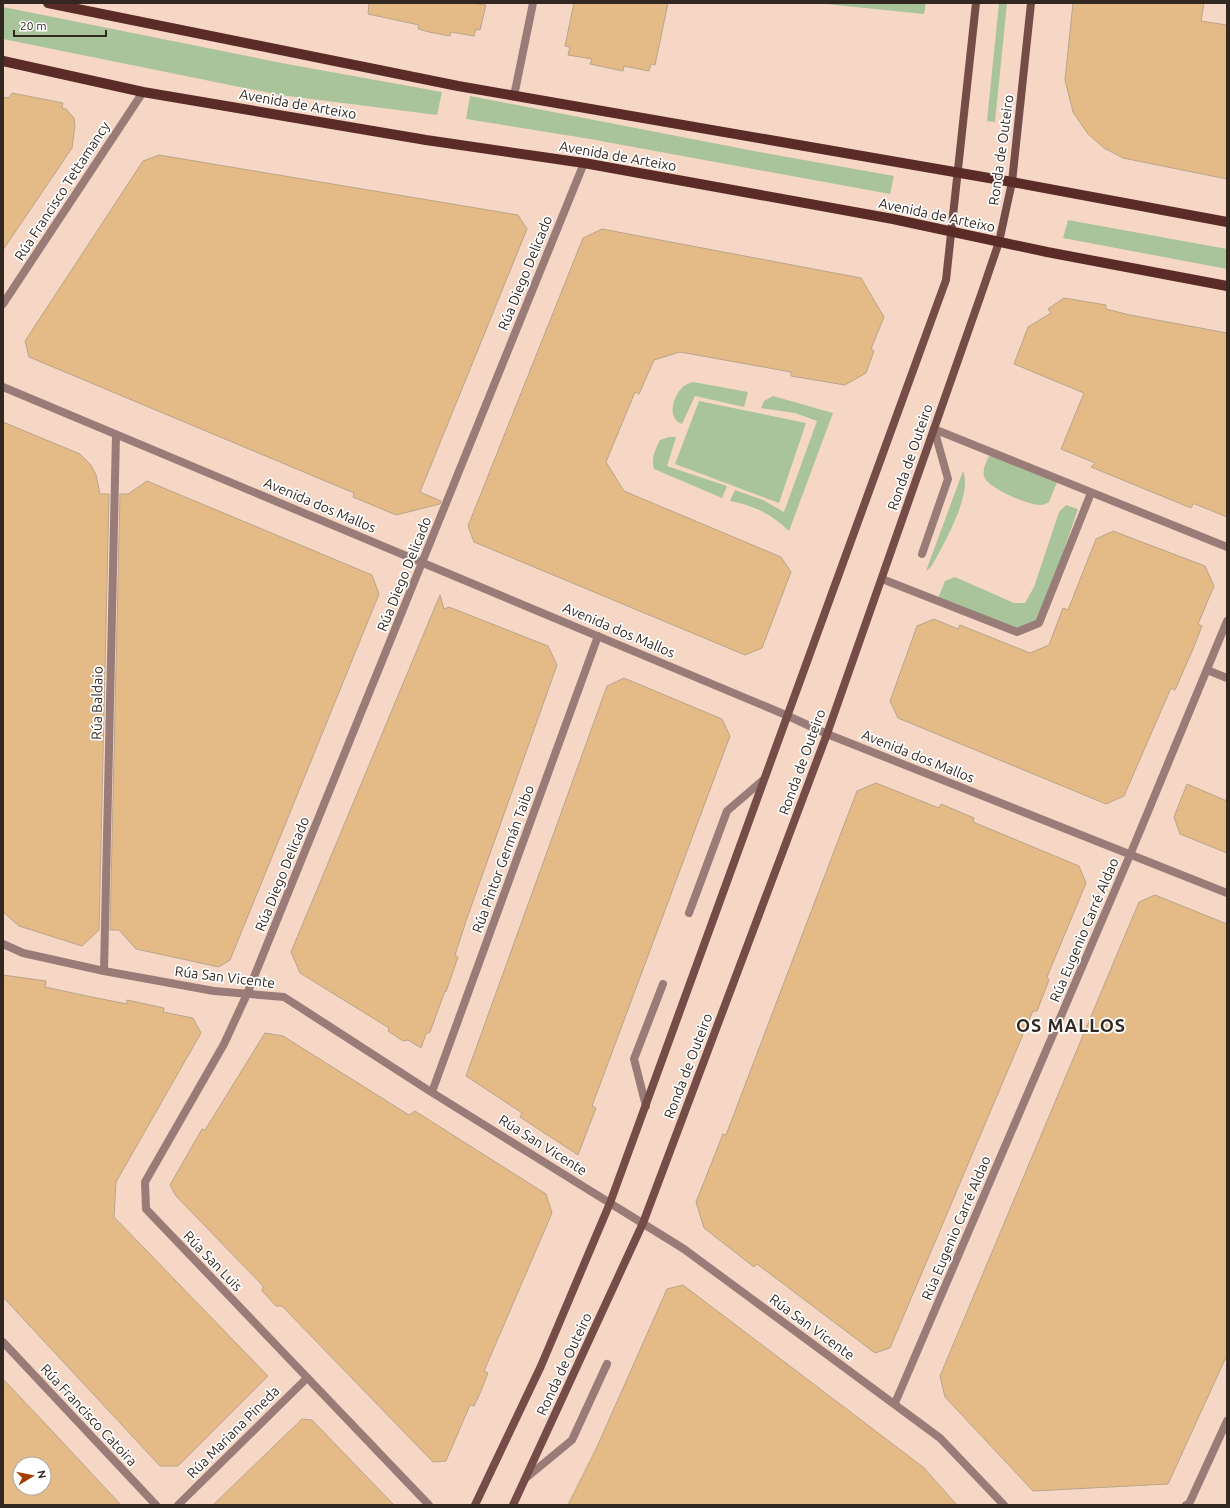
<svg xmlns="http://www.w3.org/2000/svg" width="1230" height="1508" font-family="Ubuntu,sans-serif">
  <rect width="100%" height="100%" fill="#f6d7c5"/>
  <g fill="#a9c49b">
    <path d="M816 3H926L924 14Z"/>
    <path d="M999 3H1007L995 122 987 121Z"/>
    <path d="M3 7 287 64 442 92 437 115 280 95 3 39Z"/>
    <path d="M470 96 754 151 894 176 890 194 590 139 466 119Z"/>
    <path d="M1068 220 1227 249V269L1063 238Z"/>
    <path d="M693 382 748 392 744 407 695 396 682 424C666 418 673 395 684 386 686 384 690 383 693 382Z"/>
    <path d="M773 396 833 413 789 531C771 514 755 506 730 501L735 490 763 500 784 512 817 421 795 413 761 408 764 401Z"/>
    <path d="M699 401 806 423 779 503 675 464Z"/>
    <path d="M669 437H676L667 466 727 486 722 498 654 469C651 458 655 450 660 440Z"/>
    <path d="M991 452 1058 480 1049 502C1047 503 1043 505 1040 505 1028 505 987 488 984 476 982 468 988 459 991 452Z"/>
    <path d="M963 471C973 494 943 546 931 567L926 571Z"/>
    <path d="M1066 505 1078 509 1039 623 1017 632 937 601 945 581 955 577 1014 603H1025L1034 587 1059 512Z"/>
  </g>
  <g fill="#e4bb87" stroke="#b9a58c" fill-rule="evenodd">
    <path d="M369 3H471L486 5 480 30 476 29 474 36 451 32 450 36 429 32 418 29 419 25 368 14Z"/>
    <path d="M574 3H668L655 65 651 64 649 71 624 66 623 71 590 64 592 59 568 55 570 47 565 46Z"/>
    <path d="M1073 3H1204L1201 21 1227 25V179L1123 158 1104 148 1088 134 1073 112 1065 80Z"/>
    <path d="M12 93 63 103 62 108 66 109 74 118 75 126 72 148 3 250V97L9 98Z"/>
    <path d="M159 155 518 215 527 229 420 492 441 501 440 504 396 515 353 497 354 493 29 357 25 341 143 161Z"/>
    <path d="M602 229 861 278 884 317 871 349 874 351 866 373 845 385 791 376V372L680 352 654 360 639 394 635 392 606 462 624 491 781 557 791 572 762 648 745 655 474 542 468 526 583 238Z"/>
    <path d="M1064 298 1106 305V309L1130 315 1227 333V517L1195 504H1193L1191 508 1091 467 1095 463 1061 449 1084 393 1014 364 1028 327 1051 313 1048 309Z"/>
    <path d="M3 422 80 454 91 465 96 475 100 494H109L99 930 82 946 19 926 3 912Z"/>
    <path d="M147 481 372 575 379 594 230 960 219 967 136 949 119 930H110L120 494H128Z"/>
    <path d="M1113 531 1205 566 1214 586 1198 624 1202 626 1193 649 1175 690 1171 688 1124 796 1106 804 898 718 890 701 917 626 934 619 958 629 960 625 1030 653 1049 645 1063 608 1068 610 1096 539Z"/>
    <path d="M440 595 444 609 449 607 548 646 557 665 466 921 455 955 458 957 446 992 445 991 430 1032 426 1034 421 1048 408 1040 403 1041 388 1031 389 1028 300 973 291 952Z"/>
    <path d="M624 678 722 719 730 736 592 1106 596 1108 578 1155 520 1117 522 1113 466 1076 607 686Z"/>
    <path d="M876 783 939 808 941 804 974 818 973 822 1079 866 1086 883 1047 977 1049 980 1037 1011H1033L890 1348 875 1353 757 1264 754 1267 704 1228 696 1202 723 1134 726 1135 857 791Z"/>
    <path d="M1187 784 1227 801V853L1180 834 1174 817Z"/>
    <path d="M1155 895 1227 924V1355L1168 1484 1033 1491 945 1397 940 1376 1139 902Z"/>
    <path d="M3 975 46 981 45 987 87 996 127 1004V1000L164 1008 163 1012 193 1018 201 1033 116 1182 114 1217 268 1376 178 1466H160L3 1297Z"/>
    <path d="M265 1033 283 1036 409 1115 415 1111 546 1194 552 1213 484 1371 488 1373 481 1391 474 1406 470 1405 446 1461 433 1462 282 1306H276L262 1291 263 1286 176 1196 170 1185 202 1129 205 1130Z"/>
    <path d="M683 1285 923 1467 957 1505H568L596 1449 667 1289Z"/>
    <path d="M3 1379 54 1433 121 1505H3ZM20 1464H44V1488H20Z"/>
    <path d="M302 1419 312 1420 394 1505H213Z"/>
  </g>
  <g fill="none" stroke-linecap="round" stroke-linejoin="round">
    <g stroke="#997c78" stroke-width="8">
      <path d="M922 554 948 479 934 429"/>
      <path d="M689 913 727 811 762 781"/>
      <path d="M646 1106 634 1059 663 984"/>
      <path d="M526 1478 572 1440 607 1364"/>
    </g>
    <g stroke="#997c78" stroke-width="8">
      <path d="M514 96 533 3"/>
      <path d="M3 304 143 92"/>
      <path d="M3 387 786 715 827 734 1227 893"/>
      <path d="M934 429 1227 547"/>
      <path d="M882 579 1017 632 1039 623 1091 493"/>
      <path d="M1207 670 1227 678"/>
      <path d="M3 944 23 953 104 971 214 991 284 997 428 1090 684 1249 940 1438 1004 1505"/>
      <path d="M104 971 116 435"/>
      <path d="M432 1092 598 636"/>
      <path d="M3 1342 156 1505"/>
      <path d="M895 1403 1130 855 1227 621"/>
      <path d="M178 1505 307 1378"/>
      <path d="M429 1505 146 1209 145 1182 224 1044 247 994 584 163"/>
      <path d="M1186 1505 1189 1504 1227 1421"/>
    </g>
    <g stroke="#754d48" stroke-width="8">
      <path d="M475 1505 541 1366 610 1203 946 280 976 3"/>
      <path d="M513 1505 643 1223 827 734 983 289 999 242 1012 182 1031 3"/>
    </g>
    <g stroke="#5b2c27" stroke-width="10">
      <path d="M48 3 458 86 1012 182 1227 222"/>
      <path d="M3 61 143 92 426 140 584 163 893 219 1047 252 1227 286"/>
    </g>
  </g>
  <g text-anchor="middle" stroke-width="3.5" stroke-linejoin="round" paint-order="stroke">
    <g font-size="14" fill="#332821" stroke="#fff">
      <text transform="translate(298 104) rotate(10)" y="5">Avenida de Arteixo</text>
      <text transform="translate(1001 150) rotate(-82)" y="5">Ronda de Outeiro</text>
      <text transform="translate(618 156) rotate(10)" y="5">Avenida de Arteixo</text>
      <text transform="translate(62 191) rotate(-57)" y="5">Rúa Francisco Tettamancy</text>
      <text transform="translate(937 215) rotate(12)" y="5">Avenida de Arteixo</text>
      <text transform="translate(525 273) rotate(-68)" y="5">Rúa Diego Delicado</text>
      <text transform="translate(910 457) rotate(-71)" y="5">Ronda de Outeiro</text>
      <text transform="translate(320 505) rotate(23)" y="5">Avenida dos Mallos</text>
      <text transform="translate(404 574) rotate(-68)" y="5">Rúa Diego Delicado</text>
      <text transform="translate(619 630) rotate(23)" y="5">Avenida dos Mallos</text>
      <text transform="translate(97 703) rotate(-89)" y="5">Rúa Baldaio</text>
      <text transform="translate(918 756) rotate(22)" y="5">Avenida dos Mallos</text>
      <text transform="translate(802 762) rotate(-70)" y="5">Ronda de Outeiro</text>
      <text transform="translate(503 859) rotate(-70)" y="5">Rúa Pintor Germán Taibo</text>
      <text transform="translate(282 874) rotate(-68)" y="5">Rúa Diego Delicado</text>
      <text transform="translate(1084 930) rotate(-67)" y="5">Rúa Eugenio Carré Aldao</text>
      <text transform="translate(225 977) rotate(7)" y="5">Rúa San Vicente</text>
      <text transform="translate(688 1066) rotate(-69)" y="5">Ronda de Outeiro</text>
      <text transform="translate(543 1145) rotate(32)" y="5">Rúa San Vicente</text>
      <text transform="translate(956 1228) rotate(-67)" y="5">Rúa Eugenio Carré Aldao</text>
      <text transform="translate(213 1261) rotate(46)" y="5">Rúa San Luis</text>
      <text transform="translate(812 1327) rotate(36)" y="5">Rúa San Vicente</text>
      <text transform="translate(564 1364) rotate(-65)" y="5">Ronda de Outeiro</text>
      <text transform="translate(89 1415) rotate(47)" y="5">Rúa Francisco Catoira</text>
      <text transform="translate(233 1432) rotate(-45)" y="5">Rúa Mariana Pineda</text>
    </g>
    <g font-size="18" font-weight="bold" letter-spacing="1" fill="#332821" stroke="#fff">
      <text x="1071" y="1032">OS MALLOS</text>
    </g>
  </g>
  <rect width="1230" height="1508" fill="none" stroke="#332821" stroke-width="8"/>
  <g transform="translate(32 1476) rotate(80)"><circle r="19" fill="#ffffff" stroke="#ada9a6"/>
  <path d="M0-3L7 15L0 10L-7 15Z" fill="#a23f00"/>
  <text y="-6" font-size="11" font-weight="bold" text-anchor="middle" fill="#332821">N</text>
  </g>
  <path d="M14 30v6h92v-6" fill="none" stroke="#332821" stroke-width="2"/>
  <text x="20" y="30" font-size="12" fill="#332821" stroke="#ffffff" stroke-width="3" paint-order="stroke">20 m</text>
</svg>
